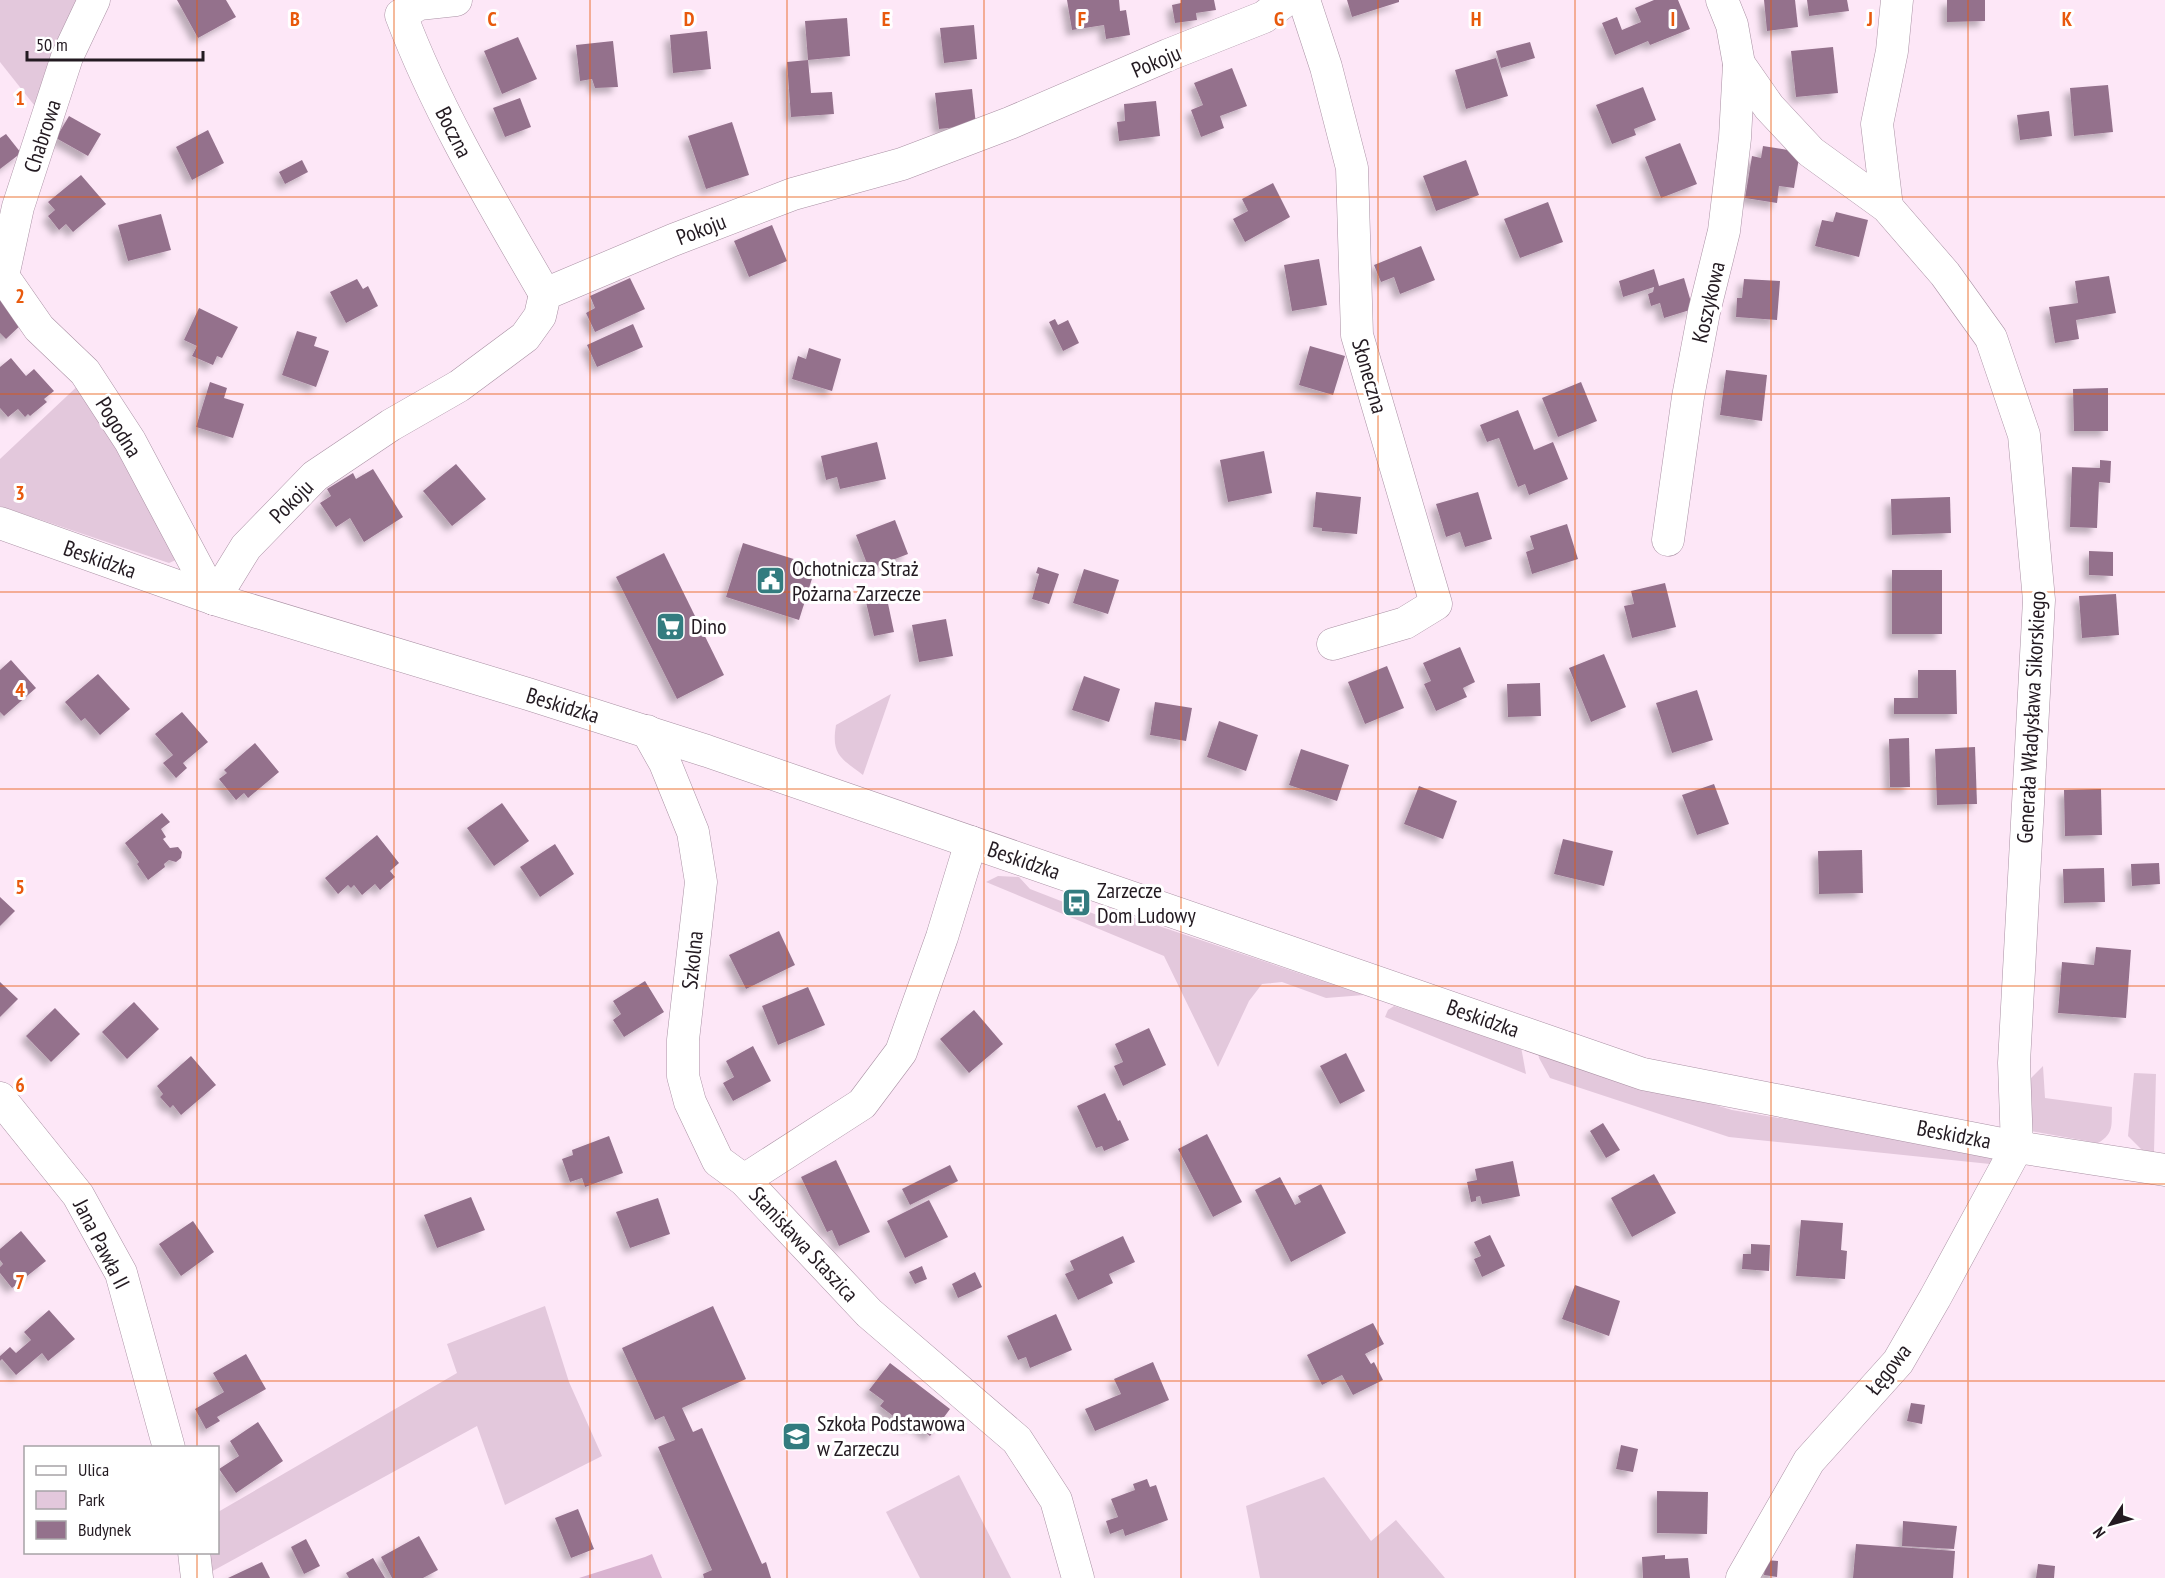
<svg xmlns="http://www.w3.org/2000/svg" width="2165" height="1578" font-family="'PT Sans Narrow',sans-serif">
  <defs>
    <filter id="shadow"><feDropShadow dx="-5.5" dy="5.5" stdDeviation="3" flood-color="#0004"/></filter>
  </defs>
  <rect width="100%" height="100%" fill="#fde7f7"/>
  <g fill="#e3c8dc">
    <path d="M0 0H84L42 115 0 62Z"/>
    <path d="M84 380 178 559 169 563 0 506V459Z"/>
    <path d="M891 694 863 775C841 758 831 755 836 725Z"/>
    <path d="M998 876 1019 877 1030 889 1110 920 1135 918 1364 995 1326 998 1282 982 1262 984 1249 1001 1218 1067 1164 956 986 882Z"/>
    <path d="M1394 1006 1521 1047 1526 1074 1385 1017 1388 1010Z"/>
    <path d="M1538 1051 1732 1110 1995 1155 1990 1164 1729 1137 1550 1078 1539 1058Z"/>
    <path d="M2043 1066 2045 1098 2112 1107C2111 1124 2115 1133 2098 1143L2031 1131 2029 1080Z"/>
    <path d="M2134 1073 2156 1074 2154 1152 2142 1150 2128 1136Z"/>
    <path d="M545 1306 569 1382 602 1456 505 1505 477 1426 209 1573 205 1553 218 1552V1512L457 1373 447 1344Z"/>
    <path d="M959 1475 1011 1578H920L886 1512Z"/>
    <path d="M1324 1477 1371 1541 1396 1520 1445 1578H1260L1246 1506Z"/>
  </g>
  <path fill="#d9b3d0" d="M652 1554 662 1578H579L645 1557Z"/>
  <g fill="#94718c" filter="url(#shadow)">
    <path d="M177 0H226L236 17 198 38Z"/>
    <path d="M1067 0H1119L1120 11 1126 10 1130 35 1106 39 1104 25 1072 30Z"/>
    <path d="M1181 0H1214L1216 10 1196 13 1197 20 1175 23 1172 5 1181 3Z"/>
    <path d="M1347 0H1399V2L1352 17Z"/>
    <path d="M1654 0H1678L1690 29 1650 45 1648 41 1615 55 1602 23 1617 17 1622 30 1641 22 1635 8Z"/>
    <path d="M1764 0H1795L1798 27 1767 31Z"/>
    <path d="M1807 0H1847L1849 11 1809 16Z"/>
    <path d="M1947 0H1985V21L1947 22Z"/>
    <path d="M847 18 850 56 808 60 805 21Z"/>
    <path d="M974 25 977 59 944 63 940 28Z"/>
    <path d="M707 31 711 69 673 73 670 35Z"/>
    <path d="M518 37 537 79 502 94 484 51Z"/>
    <path d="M613 41 618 87 595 88 592 79 580 81 576 45Z"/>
    <path d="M1530 42 1535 58 1501 68 1496 51Z"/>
    <path d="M1833 47 1838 93 1796 97 1791 51Z"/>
    <path d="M1496 58 1508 96 1466 109 1455 70Z"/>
    <path d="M808 60 811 93 832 92 834 114 791 117 787 62Z"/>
    <path d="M1232 68 1247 106 1220 116 1224 128 1201 137 1191 110 1203 105 1194 83Z"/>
    <path d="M2108 85 2113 132 2074 136 2070 88Z"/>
    <path d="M1643 87 1656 120 1634 129 1636 135 1612 144 1596 105Z"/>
    <path d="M972 89 976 125 939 129 935 93Z"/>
    <path d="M520 98 531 127 505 137 493 108Z"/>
    <path d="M1156 101 1160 136 1119 141 1117 122 1125 121 1124 104Z"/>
    <path d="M2049 111 2052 136 2020 140 2017 115Z"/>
    <path d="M69 116 101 134 88 156 56 138Z"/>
    <path d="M732 122 749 175 706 189 688 136Z"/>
    <path d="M208 130 224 163 192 180 176 147Z"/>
    <path d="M6 134 21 153 0 169V138Z"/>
    <path d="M1680 143 1697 184 1661 198 1645 157Z"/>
    <path d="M1763 146 1800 152 1794 188 1779 186 1777 203 1745 198 1752 156 1761 158Z"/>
    <path d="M302 160 308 172 285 184 279 172Z"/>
    <path d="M1466 160 1479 195 1436 211 1423 176Z"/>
    <path d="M81 175 106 204 73 232 66 224 59 230 48 216 55 210 48 202Z"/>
    <path d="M1273 183 1290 217 1245 242 1233 219 1248 211 1242 199Z"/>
    <path d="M1548 202 1563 242 1520 258 1504 219Z"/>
    <path d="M1836 212 1868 220 1859 257 1815 246 1822 220 1833 222Z"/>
    <path d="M161 214 171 250 128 261 118 225Z"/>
    <path d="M772 225 787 261 749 277 734 241Z"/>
    <path d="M1421 246 1435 280 1400 294 1394 277 1381 282 1374 265Z"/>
    <path d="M1319 259 1327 305 1292 311 1284 265Z"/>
    <path d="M1654 269 1659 286 1684 278 1693 309 1664 318 1660 303 1651 306 1648 294 1653 292 1654 287 1623 297 1619 281Z"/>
    <path d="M2109 276 2116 313 2076 320 2079 339 2055 343 2049 307 2078 303 2075 281Z"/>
    <path d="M630 278 645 309 595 332 586 313 595 308 590 296Z"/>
    <path d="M357 279 363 289 368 286 378 306 346 323 330 292Z"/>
    <path d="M1744 279 1780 281 1777 320 1736 317 1737 298H1742Z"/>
    <path d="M0 300 23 323 6 339 0 333Z"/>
    <path d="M199 308 238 327 222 358 217 356 213 365 192 356 197 346 184 340Z"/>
    <path d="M1055 319 1058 325 1068 320 1079 343 1063 351 1049 322Z"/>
    <path d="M633 324 643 347 597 367 587 345Z"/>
    <path d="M297 331 317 337 314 346 329 351 316 387 282 375Z"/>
    <path d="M1310 346 1345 356 1333 395 1299 385Z"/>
    <path d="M809 348 841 359 832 391 792 379 798 356 806 359Z"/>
    <path d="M11 358 26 376 34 369 54 391 44 399 47 402 30 416 28 414 25 417 18 409 8 417 0 408V367Z"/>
    <path d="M1726 370 1767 375 1762 421 1720 415Z"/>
    <path d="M210 382 227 388 224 398 244 404 233 438 196 427Z"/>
    <path d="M1581 382 1597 421 1558 437 1542 398Z"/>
    <path d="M2108 388V431H2074L2073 389Z"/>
    <path d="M1518 410 1534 450 1553 442 1568 479 1529 495 1525 484 1518 487 1499 438 1487 442 1480 425Z"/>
    <path d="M877 442 886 479 840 489 837 477 826 480 821 456Z"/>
    <path d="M1264 451 1272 493 1228 502 1220 460Z"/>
    <path d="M2100 460 2111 461 2110 483 2099 482 2097 528 2070 527 2072 467 2100 468Z"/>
    <path d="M456 464 486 499 452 526 423 491Z"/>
    <path d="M373 469 403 517 364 542 350 518 336 527 320 503 331 496 327 489 353 473 356 479Z"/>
    <path d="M1316 492 1361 497 1357 534 1322 531V528L1313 527Z"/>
    <path d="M1478 492 1492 539 1465 547 1460 532 1446 537 1436 504Z"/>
    <path d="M1950 497 1951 533 1892 535 1891 499Z"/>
    <path d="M895 520 908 554 869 569 856 535Z"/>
    <path d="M1567 524 1578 559 1532 574 1526 552 1534 549 1530 536Z"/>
    <path d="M743 543 816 566 799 620 726 597Z"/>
    <path d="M2089 551 2113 552V576L2089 575Z"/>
    <path d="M664 553 724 675 677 699 616 577Z"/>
    <path d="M1038 567 1059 574 1049 604 1032 599 1039 574 1036 573Z"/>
    <path d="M1084 569 1119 580 1108 614 1073 603Z"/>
    <rect x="1892" y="570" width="50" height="64"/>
    <path d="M1665 583 1676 627 1632 638 1624 606 1634 604 1631 591Z"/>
    <path d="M886 594 894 632 874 636 865 598Z"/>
    <path d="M2116 594 2119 635 2082 638 2079 596Z"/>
    <path d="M946 619 953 656 919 662 912 625Z"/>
    <path d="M1460 647 1475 682 1463 688 1467 697 1436 711 1424 684 1431 681 1423 663Z"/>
    <path d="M1604 654 1626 707 1591 722 1569 668Z"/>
    <path d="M11 660 36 688 4 716 0 712V670Z"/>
    <path d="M1387 666 1404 708 1365 724 1348 682Z"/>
    <path d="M1918 670H1956L1957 714H1894V698H1918Z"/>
    <path d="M98 674 130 709 100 735 85 718 81 721 65 702Z"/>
    <path d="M1084 676 1120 689 1109 722 1072 710Z"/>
    <path d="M1540 683 1541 716 1508 717 1507 684Z"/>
    <path d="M1697 690 1713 740 1672 753 1656 703Z"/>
    <path d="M1155 702 1192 708 1186 741 1150 735Z"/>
    <path d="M182 712 208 742 183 763 187 768 176 778 163 763 173 755 155 734Z"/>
    <path d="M1219 721 1258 735 1246 771 1207 757Z"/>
    <path d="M1909 738 1910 787H1890L1889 739Z"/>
    <path d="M255 743 279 772 248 798 244 793 236 800 219 779 227 773 224 770Z"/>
    <path d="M1975 747 1977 804 1937 805 1935 749Z"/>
    <path d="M1301 749 1349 765 1337 801 1289 785Z"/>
    <path d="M1714 784 1729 824 1697 835 1682 795Z"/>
    <path d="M1419 786 1457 801 1443 839 1404 824Z"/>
    <path d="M2101 789 2102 835 2065 836 2064 790Z"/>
    <path d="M502 803 529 841 494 866 467 828Z"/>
    <path d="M162 813 170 822 161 829 166 837 163 839 170 848 178 847 182 852 181 858 176 862 169 860 164 864 165 867 148 880 137 864 139 862 125 843Z"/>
    <path d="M377 835 399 863 390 871 395 877 380 890 375 884 362 895 354 885 351 888 348 885 338 894 325 878Z"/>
    <path d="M1563 839 1613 851 1604 886 1554 874Z"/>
    <path d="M555 844 574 874 540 897 520 867Z"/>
    <path d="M1862 850 1863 893 1819 894 1818 851Z"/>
    <path d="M2159 863 2160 884 2132 886 2131 864Z"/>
    <path d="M2104 868 2105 902 2064 903 2063 869Z"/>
    <path d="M0 897 15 911 0 926Z"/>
    <path d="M779 931 795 965 746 989 729 955Z"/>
    <path d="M2096 947 2131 950 2126 1018 2058 1013 2062 962 2094 965Z"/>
    <path d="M645 981 664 1012 624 1037 613 1020 621 1014 613 1001Z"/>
    <path d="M0 982 18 999 0 1017Z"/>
    <path d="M808 987 825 1025 778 1045 762 1006Z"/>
    <path d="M134 1002 159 1029 127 1059 102 1032Z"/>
    <path d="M55 1008 80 1034 51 1062 26 1036Z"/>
    <path d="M974 1010 1003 1044 969 1073 940 1039Z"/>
    <path d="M1149 1028 1166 1065 1123 1086 1114 1066 1123 1062 1115 1044Z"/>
    <path d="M753 1046 771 1081 733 1101 723 1083 734 1077 726 1061Z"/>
    <path d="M1346 1053 1365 1091 1340 1104 1320 1066Z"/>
    <path d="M191 1056 216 1085 181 1115 173 1105 170 1108 160 1097 163 1094 157 1086Z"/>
    <path d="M1105 1093 1118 1121 1120 1120 1129 1140 1104 1151 1102 1146 1096 1148 1077 1106Z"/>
    <path d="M1603 1123 1620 1150 1606 1158 1590 1131Z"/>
    <path d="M1207 1134 1242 1202 1213 1217 1178 1149Z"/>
    <path d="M609 1136 623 1173 585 1187 582 1178 570 1182 562 1159 573 1155 572 1150Z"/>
    <path d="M836 1160 870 1232 839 1246 832 1230 827 1232 801 1177Z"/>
    <path d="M1513 1161 1520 1196 1482 1204 1480 1196 1476 1197V1201L1471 1202 1467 1182 1477 1180 1475 1169Z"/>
    <path d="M950 1165 958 1181 910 1205 902 1189Z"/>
    <path d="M1654 1174 1676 1213 1632 1237 1611 1198Z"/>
    <path d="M1280 1177 1295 1205 1301 1202 1298 1196 1321 1184 1346 1233 1291 1262 1255 1190Z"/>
    <path d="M471 1197 485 1230 437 1248 424 1215Z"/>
    <path d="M658 1198 670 1234 630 1248 616 1212Z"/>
    <path d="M929 1200 948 1237 905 1258 887 1221Z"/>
    <path d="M1801 1220 1843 1223 1841 1250 1847 1251 1845 1279 1796 1276Z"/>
    <path d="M193 1221 214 1252 181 1276 159 1244Z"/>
    <path d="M21 1231 46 1261 12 1288 0 1273V1267L3 1264 0 1260V1249Z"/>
    <path d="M1490 1235 1505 1266 1482 1277 1474 1259 1481 1256 1474 1242Z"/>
    <path d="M1123 1236 1135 1262 1109 1274 1113 1283 1078 1300 1065 1274 1074 1270 1070 1261Z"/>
    <path d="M1751 1244 1770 1245 1769 1271 1742 1269 1743 1254H1751Z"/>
    <path d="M922 1266 927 1279 915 1284 909 1272Z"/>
    <path d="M975 1272 982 1287 958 1298 952 1284Z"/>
    <path d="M1575 1285 1620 1301 1609 1336 1562 1319Z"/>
    <path d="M713 1306 746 1379 682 1408 693 1432 702 1428 762 1564 766 1562 771 1578H704L703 1574 712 1570 658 1447 675 1440 664 1416 655 1420 622 1348Z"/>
    <path d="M49 1310 75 1339 48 1361 42 1353 16 1375 2 1359 0 1361V1356L10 1347 16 1353 31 1340 24 1332Z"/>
    <path d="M1056 1314 1072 1350 1030 1368 1026 1357 1018 1360 1007 1336Z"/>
    <path d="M1373 1323 1384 1344 1365 1354 1371 1364 1374 1362 1383 1380 1353 1395 1342 1375 1322 1385 1307 1355Z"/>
    <path d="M246 1354 266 1389 217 1417 220 1421 206 1429 195 1409 224 1392 213 1373Z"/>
    <path d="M1153 1362 1169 1400 1095 1431 1085 1409 1121 1394 1114 1379Z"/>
    <path d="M890 1363 950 1409 930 1436 913 1423 909 1428 880 1406 884 1401 869 1390Z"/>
    <path d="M1911 1403 1925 1405 1922 1424 1907 1421Z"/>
    <path d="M258 1422 283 1461 236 1493 219 1469 239 1456 230 1441Z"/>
    <path d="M1621 1445 1638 1449 1633 1472 1616 1469Z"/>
    <path d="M1147 1479 1150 1487 1156 1485 1168 1520 1125 1536 1123 1529 1110 1534 1106 1521 1118 1517 1111 1499 1135 1490 1133 1484Z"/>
    <path d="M1657 1491 1708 1492 1707 1534 1657 1533Z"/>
    <path d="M578 1509 594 1549 571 1558 555 1518Z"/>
    <path d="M1903 1521 1957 1526 1954 1549 1902 1546Z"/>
    <path d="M419 1536 438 1570 423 1578H392L381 1557Z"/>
    <path d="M306 1539 320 1566 304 1574 291 1547Z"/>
    <path d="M1856 1544 1955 1551 1953 1578H1853Z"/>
    <path d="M1665 1555V1559L1688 1558 1690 1578H1643L1642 1557Z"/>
    <path d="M373 1558 385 1578H349L346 1573Z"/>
    <path d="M1766 1560 1778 1561 1777 1577 1764 1575Z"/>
    <path d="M262 1562 270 1578H228Z"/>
    <path d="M2038 1564 2055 1566 2054 1578H2036Z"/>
  </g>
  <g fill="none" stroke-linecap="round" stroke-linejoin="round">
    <defs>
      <g id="minor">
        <path d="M456 0 419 4 401 15C438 113 493 204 545 294"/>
        <path d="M1304 0 1326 67 1352 168 1357 335 1436 604 1405 623 1333 644"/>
        <path d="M1722 0 1732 25 1739 64 1769 107 1811 152 1887 207 1945 274 1991 338 2024 435 2039 600 2014 1063 2017 1147 1935 1298 1898 1362 1809 1461 1742 1578"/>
        <path d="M1887 207 1877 124 1892 51 1897 0"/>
        <path d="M0 272 39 328 85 372 130 441 214 599"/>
        <path d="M3 276 18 207 67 57 94 0"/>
        <path d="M0 523 214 599 528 694 707 751 1643 1074 2017 1147 2165 1170"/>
        <path d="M1668 540 1688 397 1704 312 1724 231 1735 138 1739 64"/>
        <path d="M214 599 246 547 315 476 391 425 459 386 525 337 540 316 545 294 673 240 793 194 902 164 1010 123 1168 55 1264 17 1286 0"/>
        <path d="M647 731 665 763 693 832 701 882 683 1040V1076L690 1102 718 1161 744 1180"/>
        <path d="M971 842 942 937 901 1052 862 1104 744 1180 869 1313 1017 1440 1056 1500 1078 1578"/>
        <path d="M0 1098 78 1195 121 1273 169 1448"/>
        <path d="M194 1552 197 1578"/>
      </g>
    </defs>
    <use href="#minor" stroke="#aa91a4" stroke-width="33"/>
    <use href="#minor" stroke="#fff" stroke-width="32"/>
  </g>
  <path fill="none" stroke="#e8590c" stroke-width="1.5" stroke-opacity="0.55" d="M197 0V1448M394 0V1578M590 0V1578M787 0V1578M984 0V1578M1181 0V1578M1378 0V1578M1575 0V1578M1771 0V1578M1968 0V1578M0 197H2165M0 394H2165M0 592H2165M0 789H2165M0 986H2165M0 1184H2165M0 1381H2165M197 1552V1578"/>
  <defs>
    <symbol id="civic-square" viewBox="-11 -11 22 22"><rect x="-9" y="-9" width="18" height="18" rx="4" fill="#337c7f" stroke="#fff"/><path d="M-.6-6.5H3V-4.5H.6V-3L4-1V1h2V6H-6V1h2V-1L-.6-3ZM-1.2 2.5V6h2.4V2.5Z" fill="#fff"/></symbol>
    <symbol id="supermarket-square" viewBox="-11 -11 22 22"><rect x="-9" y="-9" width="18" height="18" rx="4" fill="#337c7f" stroke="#fff"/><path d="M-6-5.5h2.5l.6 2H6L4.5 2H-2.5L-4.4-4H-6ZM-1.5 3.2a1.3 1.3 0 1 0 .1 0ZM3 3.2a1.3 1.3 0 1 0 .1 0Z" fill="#fff"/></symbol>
    <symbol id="bus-square" viewBox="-11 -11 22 22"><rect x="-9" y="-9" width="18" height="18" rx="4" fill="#337c7f" stroke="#fff"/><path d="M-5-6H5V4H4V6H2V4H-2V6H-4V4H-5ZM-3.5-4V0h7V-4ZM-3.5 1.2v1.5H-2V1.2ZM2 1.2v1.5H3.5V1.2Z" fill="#fff"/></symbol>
    <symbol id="school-square" viewBox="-11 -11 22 22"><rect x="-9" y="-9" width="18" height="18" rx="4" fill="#337c7f" stroke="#fff"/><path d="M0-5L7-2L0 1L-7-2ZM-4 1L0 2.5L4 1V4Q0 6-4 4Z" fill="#fff"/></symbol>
  </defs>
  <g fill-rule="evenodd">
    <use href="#civic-square" x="754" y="564" width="33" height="33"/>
    <use href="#supermarket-square" x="654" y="610" width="33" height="33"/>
    <use href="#bus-square" x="1060" y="886" width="33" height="33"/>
    <use href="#school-square" x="780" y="1420" width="33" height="33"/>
  </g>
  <g text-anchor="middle" stroke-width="6" stroke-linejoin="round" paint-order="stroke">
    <g font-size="22" fill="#231a21" stroke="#fff">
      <text transform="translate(1156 61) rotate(-23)" y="8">Pokoju</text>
      <text transform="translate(454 132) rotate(63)" y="8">Boczna</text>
      <text transform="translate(42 136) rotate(-72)" y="8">Chabrowa</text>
      <text transform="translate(701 229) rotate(-21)" y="8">Pokoju</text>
      <text transform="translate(1708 302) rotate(-77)" y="8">Koszykowa</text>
      <text transform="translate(1370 376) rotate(74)" y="8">Słoneczna</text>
      <text transform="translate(119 427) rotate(58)" y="8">Pogodna</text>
      <text transform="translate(291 501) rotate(-45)" y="8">Pokoju</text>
      <text transform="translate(100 559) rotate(19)" y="8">Beskidzka</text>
      <text transform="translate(563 705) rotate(17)" y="8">Beskidzka</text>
      <text transform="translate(2031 717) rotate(-87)" y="8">Generała Władysława Sikorskiego</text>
      <text transform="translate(1024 860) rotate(19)" y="8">Beskidzka</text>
      <text transform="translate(692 960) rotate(-84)" y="8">Szkolna</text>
      <text transform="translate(1483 1018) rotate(19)" y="8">Beskidzka</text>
      <text transform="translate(1954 1134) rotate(11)" y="8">Beskidzka</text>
      <text transform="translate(102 1244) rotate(63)" y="8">Jana Pawła II</text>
      <text transform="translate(804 1244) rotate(47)" y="8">Stanisława Staszica</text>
      <text transform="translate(1888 1369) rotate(-52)" y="8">Łęgowa</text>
    </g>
    <g font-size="22" fill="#231a21" stroke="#fff" text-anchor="start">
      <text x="792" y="576">Ochotnicza Straż<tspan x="792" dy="25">Pożarna Zarzecze</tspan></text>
      <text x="691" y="634">Dino</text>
      <text x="1097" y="898">Zarzecze<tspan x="1097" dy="25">Dom Ludowy</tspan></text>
      <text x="817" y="1431">Szkoła Podstawowa<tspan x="817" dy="25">w Zarzeczu</tspan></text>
    </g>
  </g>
  <g font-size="20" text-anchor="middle" font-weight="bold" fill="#e8590c" stroke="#fff" stroke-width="6" stroke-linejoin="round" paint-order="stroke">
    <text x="295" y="26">B</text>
    <text x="492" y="26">C</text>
    <text x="689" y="26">D</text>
    <text x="886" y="26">E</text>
    <text x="1082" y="26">F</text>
    <text x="1279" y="26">G</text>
    <text x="1476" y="26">H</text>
    <text x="1673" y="26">I</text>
    <text x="1870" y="26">J</text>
    <text x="2067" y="26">K</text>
    <text x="20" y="105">1</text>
    <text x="20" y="303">2</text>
    <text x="20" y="500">3</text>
    <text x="20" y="697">4</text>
    <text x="20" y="894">5</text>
    <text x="20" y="1092">6</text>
    <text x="20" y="1289">7</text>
  </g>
  <rect x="24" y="1446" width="195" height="108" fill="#ffffff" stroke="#a7a3a6" stroke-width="1.5"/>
  <rect x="36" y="1466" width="30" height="9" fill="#ffffff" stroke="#a7a3a6" stroke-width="1.5"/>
  <text x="78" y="1476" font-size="18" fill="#231a21">Ulica</text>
  <rect x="36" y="1491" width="30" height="18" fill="#e3c8dc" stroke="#a7a3a6" stroke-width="1.5"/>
  <text x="78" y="1506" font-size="18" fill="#231a21">Park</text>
  <rect x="36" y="1521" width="30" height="18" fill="#94718c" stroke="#a7a3a6" stroke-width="1.5"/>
  <text x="78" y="1536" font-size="18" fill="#231a21">Budynek</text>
  <g transform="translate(2111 1524) rotate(234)" stroke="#ffffff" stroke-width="4.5" paint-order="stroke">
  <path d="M0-4.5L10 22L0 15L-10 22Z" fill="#231a21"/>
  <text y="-9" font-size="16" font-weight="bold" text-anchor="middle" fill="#231a21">N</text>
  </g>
  <path d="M27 51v9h176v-9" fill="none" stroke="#231a21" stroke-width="3"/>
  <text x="36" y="51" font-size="18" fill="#231a21" stroke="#ffffff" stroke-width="4.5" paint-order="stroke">50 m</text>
</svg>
